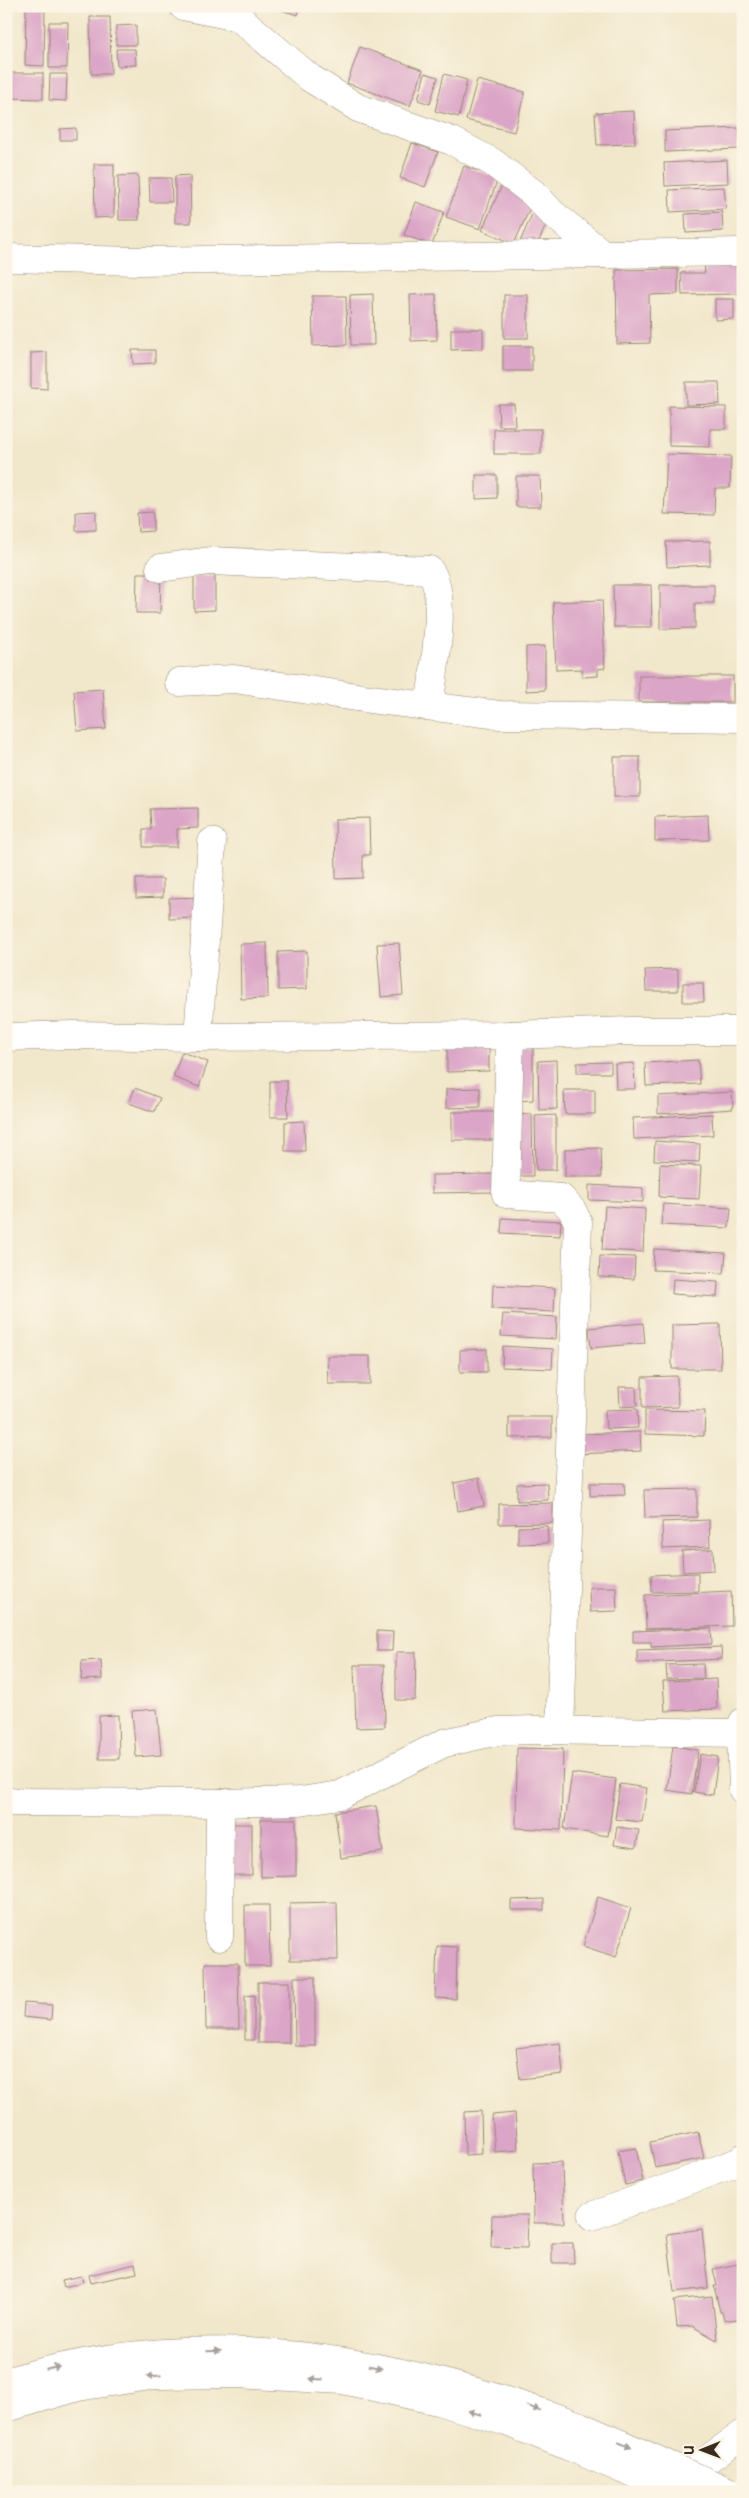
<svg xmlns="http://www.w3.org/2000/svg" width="749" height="2498" font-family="Mali,sans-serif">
  <rect width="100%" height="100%" fill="#fcf5e5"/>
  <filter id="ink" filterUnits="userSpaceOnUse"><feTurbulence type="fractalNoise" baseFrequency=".02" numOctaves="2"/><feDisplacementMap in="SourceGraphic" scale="10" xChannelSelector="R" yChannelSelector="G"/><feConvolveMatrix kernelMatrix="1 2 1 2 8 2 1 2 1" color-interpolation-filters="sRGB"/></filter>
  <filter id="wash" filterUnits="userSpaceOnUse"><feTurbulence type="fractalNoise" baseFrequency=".0096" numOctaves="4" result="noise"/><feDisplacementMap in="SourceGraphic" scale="20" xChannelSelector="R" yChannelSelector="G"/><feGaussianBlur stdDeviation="1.12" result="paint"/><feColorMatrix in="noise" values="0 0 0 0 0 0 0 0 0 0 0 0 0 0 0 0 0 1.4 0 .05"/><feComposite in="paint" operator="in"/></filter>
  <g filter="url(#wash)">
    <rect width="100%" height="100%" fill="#f1e7cb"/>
    <g id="blocks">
      <g fill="#dba5c7">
        <path d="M26 6H45L44 66 25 65Z"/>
        <path d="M282 6H300L298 15 281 10Z"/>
        <path d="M90 17H110L111 74H91Z"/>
        <path d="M49 22H68L67 68H49Z"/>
        <path d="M136 25V45H116V26Z"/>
        <path d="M360 47 423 70 410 106 347 83Z"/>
        <path d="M116 49H135L136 65 117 66Z"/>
        <path d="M6 73H43V99L6 98Z"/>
        <path d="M425 73 438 77 430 104 418 100Z"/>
        <path d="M50 74H67L66 101 49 100Z"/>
        <path d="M444 74 467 80 459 117 435 111Z"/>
        <path d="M477 80 525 92 514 132 466 120Z"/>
        <path d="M634 111 635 144 597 145 595 113Z"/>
        <path d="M76 128V140H60V129Z"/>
        <path d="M739 128 740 149 665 152V131Z"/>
        <path d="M412 143 438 152 425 187 400 178Z"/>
        <path d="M727 160 728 183 665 186 664 163Z"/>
        <path d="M94 164H114V217L95 218Z"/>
        <path d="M464 166 498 178 480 229 446 217Z"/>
        <path d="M138 175 139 220H119L118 176Z"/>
        <path d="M190 175 191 223H175V176Z"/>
        <path d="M149 178H171L172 202H150Z"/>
        <path d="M502 185 534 199 514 244 482 230Z"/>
        <path d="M724 187 726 209 670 212 669 190Z"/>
        <path d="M416 202 444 212 432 245 404 235Z"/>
        <path d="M534 210 550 216 535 250 519 244Z"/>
        <path d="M722 212 723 231 686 233 685 214Z"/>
        <path d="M743 263V294L682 295 681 273H705L704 264Z"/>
        <path d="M678 269V294L649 295 650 343 617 344 616 270Z"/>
        <path d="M373 294 374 345H351L350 295Z"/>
        <path d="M436 294 437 340 411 341 410 295Z"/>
        <rect x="504" y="295" width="24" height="43"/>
        <path d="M312 296H346L347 345 313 346Z"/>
        <path d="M715 299H734V319L715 320Z"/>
        <path d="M451 329H483V349L451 350Z"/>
        <rect x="503" y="346" width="29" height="25"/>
        <path d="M132 350H155V363L133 364Z"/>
        <path d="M47 352V389L31 388V353Z"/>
        <path d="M686 382H719L720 404 686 405Z"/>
        <path d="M498 404H514L515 426H499Z"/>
        <path d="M669 406 726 407V429H710V447L669 446Z"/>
        <rect x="494" y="429" width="47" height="25"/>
        <path d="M667 454 731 456 730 488H715L714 515 664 514Z"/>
        <path d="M476 475H497V498L476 499Z"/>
        <path d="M516 476H540L541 507H516Z"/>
        <path d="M96 511V530L76 531V512Z"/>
        <path d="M153 512V531L138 532 137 513Z"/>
        <path d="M710 541V565L667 567 666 542Z"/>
        <path d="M137 573H161L160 613H136Z"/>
        <path d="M215 575V610L194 611V576Z"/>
        <path d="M613 585H651L652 627H614Z"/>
        <path d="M660 585H714V603H695V628L660 629Z"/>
        <path d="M602 600 605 668 598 669V676L582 677V669L556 670 553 602Z"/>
        <path d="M545 646V690L526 691V647Z"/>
        <rect x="639" y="676" width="94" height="26"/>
        <path d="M103 689 106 729 77 731 74 691Z"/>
        <rect x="614" y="757" width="26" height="40"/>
        <path d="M198 808V828L177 829V847H143V829H151L150 809Z"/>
        <path d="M708 815 709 840 655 841V817Z"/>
        <path d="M369 818 370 855H363V878L336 879 335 819Z"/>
        <path d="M136 879H163V897L136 898Z"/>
        <path d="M203 897V918L169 919V898Z"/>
        <path d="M267 943 268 998 241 999 240 944Z"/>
        <path d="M399 943 403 995 381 997 377 944Z"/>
        <path d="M307 951V989L278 990V952Z"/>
        <path d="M678 969V991H646L645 970Z"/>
        <path d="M683 983H703L704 1002H683Z"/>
        <path d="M447 1042H489V1071L447 1072Z"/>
        <path d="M516 1046H533V1100L516 1101Z"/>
        <path d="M182 1052 208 1062 199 1087 173 1077Z"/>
        <path d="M556 1060 557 1109 539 1110 538 1061Z"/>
        <path d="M698 1060 700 1084 646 1086 645 1063Z"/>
        <path d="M611 1062V1073H577V1063Z"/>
        <path d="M634 1063 635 1089H616L615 1064Z"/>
        <path d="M270 1081H287L288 1117H270Z"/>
        <path d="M135 1088 160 1098 154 1112 129 1103Z"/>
        <path d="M480 1088V1107L446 1108V1089Z"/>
        <path d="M564 1090H595V1114H565Z"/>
        <path d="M732 1092 733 1109 658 1114V1096Z"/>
        <rect x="452" y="1112" width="42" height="28"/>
        <path d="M532 1114 533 1176H515L514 1115Z"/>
        <path d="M712 1114 713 1135 634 1139 633 1118Z"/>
        <path d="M556 1115V1170H536L535 1116Z"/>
        <path d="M304 1121 305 1151H285V1122Z"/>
        <path d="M655 1141 700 1144 699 1162 654 1160Z"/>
        <path d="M601 1148 602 1177H565V1149Z"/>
        <path d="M660 1164 701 1166 699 1199 659 1197Z"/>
        <path d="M494 1174V1192L432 1193V1175Z"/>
        <path d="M589 1185 643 1188V1202L589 1200Z"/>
        <path d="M663 1204 731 1208 729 1228 661 1225Z"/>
        <path d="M605 1206 645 1209 643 1252 602 1250Z"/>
        <path d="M502 1218 561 1221 560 1236 501 1233Z"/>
        <path d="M654 1249 726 1253 724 1273 653 1270Z"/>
        <path d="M600 1256 635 1257 634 1279 599 1277Z"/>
        <path d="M673 1279 718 1282 717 1297 672 1294Z"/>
        <path d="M493 1285 555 1288 554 1312 492 1309Z"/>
        <path d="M503 1314 557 1317 556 1339 501 1336Z"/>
        <path d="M643 1323 645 1343 591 1348 589 1328Z"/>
        <path d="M720 1324 721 1369H672V1325Z"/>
        <path d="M503 1346 553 1349 552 1369 502 1367Z"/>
        <path d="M487 1349V1372H460V1350Z"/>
        <path d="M327 1356H370V1384H328Z"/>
        <path d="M677 1376 678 1407 642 1408V1377Z"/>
        <path d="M619 1387H636L637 1406 620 1407Z"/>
        <path d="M637 1409 638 1428 606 1429 605 1410Z"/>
        <path d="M645 1410 705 1411 704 1436 645 1434Z"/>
        <path d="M509 1417H552V1437L509 1438Z"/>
        <path d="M640 1432 641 1451 578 1454 577 1434Z"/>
        <path d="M479 1478 484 1506 458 1511 454 1483Z"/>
        <path d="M547 1483 548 1500 517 1501V1484Z"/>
        <path d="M590 1483H624L625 1495 590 1496Z"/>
        <path d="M697 1489V1517L645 1518 644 1490Z"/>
        <path d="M553 1503V1523L499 1524V1504Z"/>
        <path d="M709 1520 710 1547 663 1549 662 1522Z"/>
        <path d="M547 1526 548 1543 518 1544V1527Z"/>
        <path d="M713 1549 714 1570 683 1572 682 1551Z"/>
        <path d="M698 1573V1591L652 1592 651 1575Z"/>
        <path d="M589 1587H616L617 1611 590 1612Z"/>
        <path d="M731 1591 732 1626 646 1629 645 1595Z"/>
        <path d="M711 1628 712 1644 651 1647V1642H633V1631Z"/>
        <path d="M377 1631 393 1632 392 1651H377Z"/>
        <path d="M721 1647 722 1659 637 1663V1650Z"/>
        <path d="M396 1652H416L415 1700H396Z"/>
        <path d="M101 1660 102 1679 81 1680 82 1661Z"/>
        <path d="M703 1664 704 1678 667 1679 666 1665Z"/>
        <path d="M354 1665H384L385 1727 356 1728Z"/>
        <path d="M716 1679 717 1709 665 1711 663 1681Z"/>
        <path d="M157 1709 161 1755 136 1757 132 1711Z"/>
        <path d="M118 1715 119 1759H99V1716Z"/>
        <path d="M673 1746 698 1750 692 1794 667 1790Z"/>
        <path d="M517 1748 563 1749 561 1830 516 1828Z"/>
        <path d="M700 1754 718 1757 713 1795 694 1792Z"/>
        <path d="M572 1773 616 1779 608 1836 564 1829Z"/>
        <path d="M620 1784 647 1788 642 1822 615 1819Z"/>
        <path d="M376 1806 383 1852 341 1858 335 1812Z"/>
        <path d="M261 1819H296V1876L261 1877Z"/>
        <rect x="230" y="1824" width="22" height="51"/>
        <path d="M617 1827 639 1830 636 1848 614 1845Z"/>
        <path d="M598 1897 631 1908 616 1957 583 1946Z"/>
        <path d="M544 1899V1910H511V1900Z"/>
        <path d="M337 1902 338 1960H290V1903Z"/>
        <path d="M245 1905H269L270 1966H245Z"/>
        <path d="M437 1946 457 1947 456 1999 435 1998Z"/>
        <path d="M205 1963H238L239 2029H206Z"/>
        <path d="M294 1977H315V2046H295Z"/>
        <rect x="258" y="1982" width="31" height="61"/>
        <path d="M254 1995V2040H245V1996Z"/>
        <path d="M24 2003 52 2005 51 2020 23 2017Z"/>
        <path d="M560 2043 563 2074 520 2079 516 2048Z"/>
        <path d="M481 2111 482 2154 465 2155 464 2112Z"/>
        <path d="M515 2113 518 2150 495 2152 492 2115Z"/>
        <path d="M698 2132 704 2158 655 2168 650 2142Z"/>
        <path d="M636 2148 643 2181 625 2185 618 2151Z"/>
        <path d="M562 2162 564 2223H534L533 2163Z"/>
        <path d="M492 2215H528L527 2248 491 2247Z"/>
        <path d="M702 2229 708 2288 674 2292 667 2234Z"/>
        <path d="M552 2243H573L574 2263H552Z"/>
        <path d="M743 2263V2318L724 2321 722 2312H720L714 2286H717L713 2269Z"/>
        <path d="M135 2264 137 2273 91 2283 89 2275Z"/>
        <path d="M81 2276 83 2282 64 2287 62 2280Z"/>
        <path d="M712 2296 717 2340 692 2326 677 2327 674 2300Z"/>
      </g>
    </g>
  </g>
  <g filter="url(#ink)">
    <use href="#blocks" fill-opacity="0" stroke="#968874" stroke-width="1"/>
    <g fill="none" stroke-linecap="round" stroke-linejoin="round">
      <defs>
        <g id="street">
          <path d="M183 6 238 17 310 78 358 108 452 141 492 162 533 193 553 214 603 254"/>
          <path d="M6 258 139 261 743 252"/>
          <path d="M160 568 210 561 429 570C449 591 433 677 429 706"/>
          <path d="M179 682 234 679 370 699 500 715 743 718"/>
          <path d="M510 1035 506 1194 561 1198 572 1210 578 1222 560 1730"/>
          <path d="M6 1037 73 1035 198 1037 212 842"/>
          <path d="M198 1037 510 1035 631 1031H743"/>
          <path d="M741 1733 743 1790"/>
          <path d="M219 1937 220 1803"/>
          <path d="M592 2216 741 2161 743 2158"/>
        </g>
        <path id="secondary" d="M6 1802 220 1803 300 1801 340 1795 444 1743 498 1731 534 1730 741 1733 743 1722"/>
        <g id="highway">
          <path d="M6 2382C202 2322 392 2357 580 2426"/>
          <path d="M6 2408 78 2387 157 2375 237 2374 343 2380 438 2401 507 2422 570 2447"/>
          <path d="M670 2486 743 2434"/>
        </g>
      </defs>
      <use href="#street" stroke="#968874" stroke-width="29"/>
      <use href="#secondary" stroke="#968874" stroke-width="29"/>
      <use href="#highway" stroke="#968874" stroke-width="29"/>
      <use href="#street" stroke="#fff" stroke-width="28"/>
      <use href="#secondary" stroke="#fff" stroke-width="28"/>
      <use href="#highway" stroke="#fff" stroke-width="28"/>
      <defs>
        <g id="highway-bridge">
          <path d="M580 2426 730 2492"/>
          <path d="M570 2447 676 2492"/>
        </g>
      </defs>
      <use href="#highway-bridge" stroke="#968874" stroke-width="29" stroke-linecap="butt"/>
      <use href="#highway-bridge" stroke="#fff" stroke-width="28"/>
    </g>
    <defs><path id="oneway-solid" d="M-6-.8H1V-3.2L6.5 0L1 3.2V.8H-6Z" transform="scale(1.25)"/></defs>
    <g fill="#a79f9a">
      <use href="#oneway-solid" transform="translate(214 2351) rotate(-1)"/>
      <use href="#oneway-solid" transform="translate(375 2367) rotate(12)"/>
      <use href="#oneway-solid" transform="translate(53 2368) rotate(-13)"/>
      <use href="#oneway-solid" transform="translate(154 2376) rotate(174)"/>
      <use href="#oneway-solid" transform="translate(316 2379) rotate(-176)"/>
      <use href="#oneway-solid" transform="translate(533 2408) rotate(20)"/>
      <use href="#oneway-solid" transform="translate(475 2413) rotate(-163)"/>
      <use href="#oneway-solid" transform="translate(625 2445) rotate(23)"/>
    </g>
  </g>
  <rect width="749" height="2498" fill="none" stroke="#fcf5e5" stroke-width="25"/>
  <g transform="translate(702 2450) rotate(269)" stroke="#fcf5e5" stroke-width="4" paint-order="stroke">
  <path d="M0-4L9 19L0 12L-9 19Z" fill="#3b2a1e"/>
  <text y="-8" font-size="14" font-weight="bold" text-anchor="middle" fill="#3b2a1e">U</text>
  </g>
</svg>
